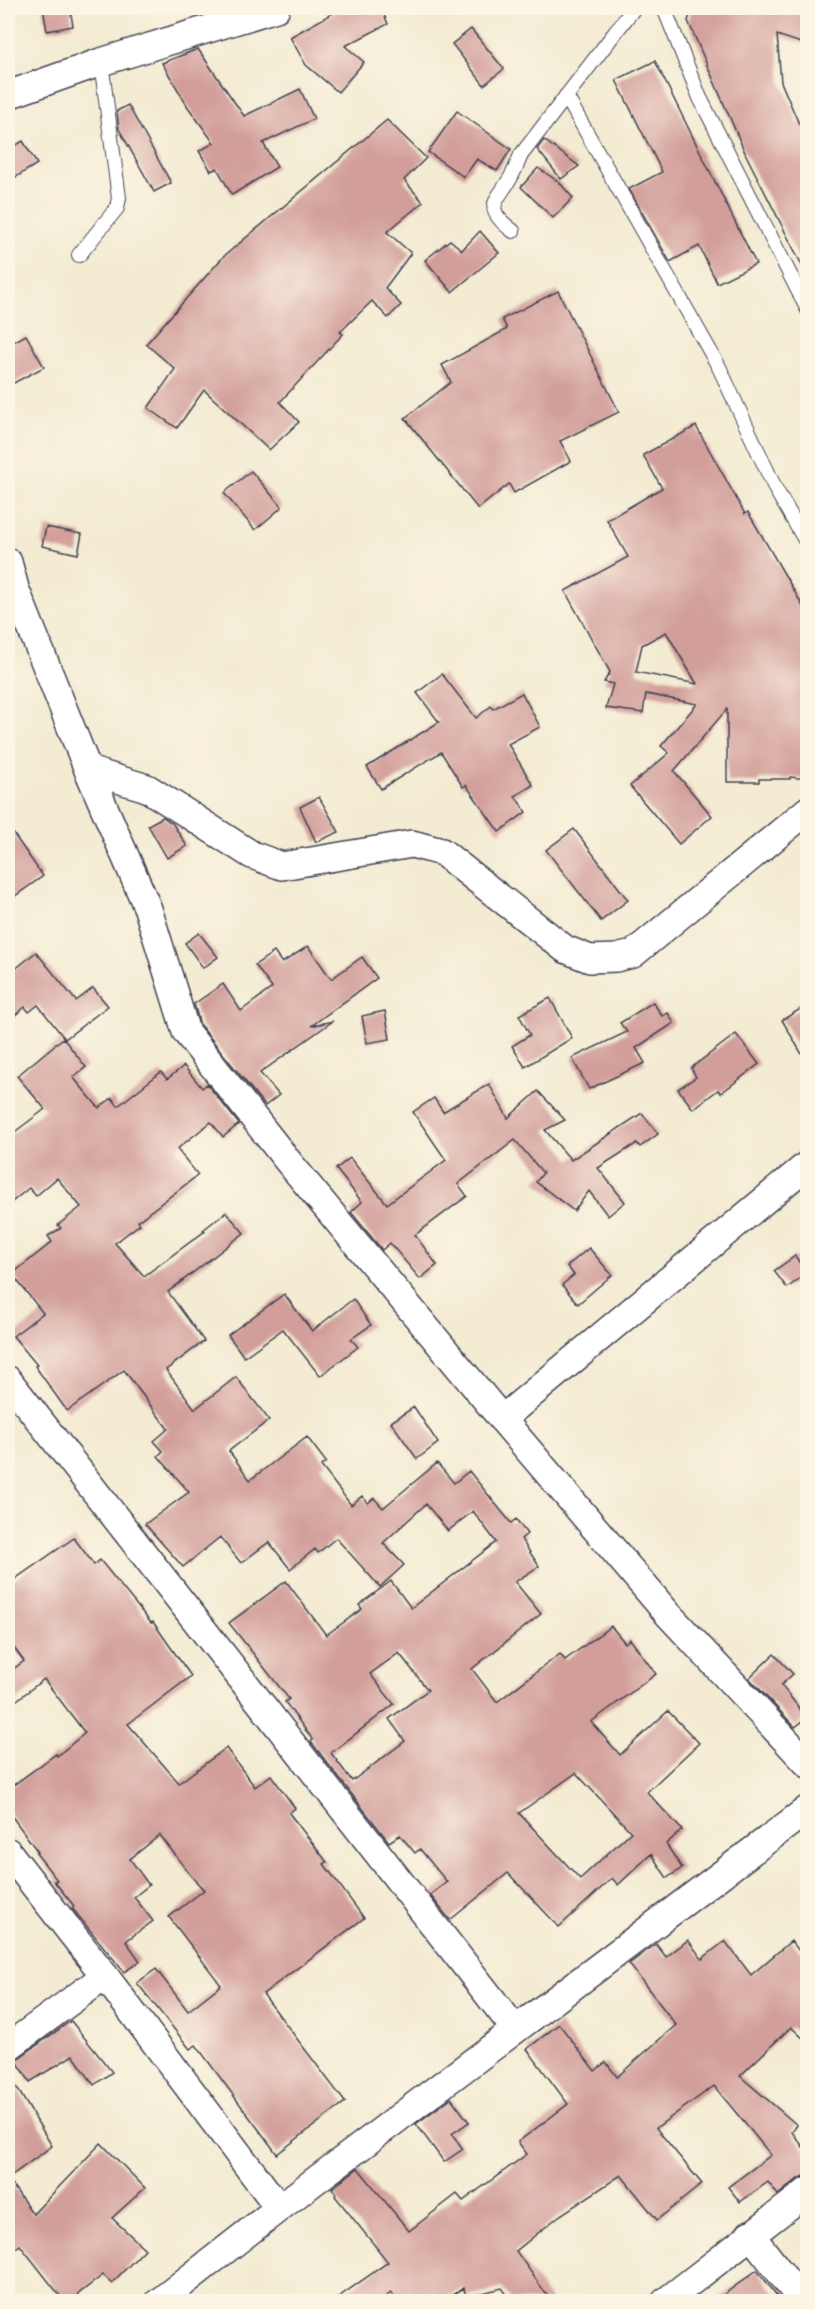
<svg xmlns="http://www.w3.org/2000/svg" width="815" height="2309" font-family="'Architects Daughter',sans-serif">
  <rect width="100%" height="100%" fill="#fcf5e5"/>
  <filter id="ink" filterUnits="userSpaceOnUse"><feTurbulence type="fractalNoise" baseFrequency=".0167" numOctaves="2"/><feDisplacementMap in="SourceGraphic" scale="12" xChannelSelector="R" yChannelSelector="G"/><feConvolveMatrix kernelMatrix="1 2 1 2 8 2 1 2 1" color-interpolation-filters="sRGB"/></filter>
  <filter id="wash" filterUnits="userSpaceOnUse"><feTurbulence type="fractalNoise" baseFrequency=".008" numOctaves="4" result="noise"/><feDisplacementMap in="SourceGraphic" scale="24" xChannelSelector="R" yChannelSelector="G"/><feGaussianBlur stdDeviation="1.35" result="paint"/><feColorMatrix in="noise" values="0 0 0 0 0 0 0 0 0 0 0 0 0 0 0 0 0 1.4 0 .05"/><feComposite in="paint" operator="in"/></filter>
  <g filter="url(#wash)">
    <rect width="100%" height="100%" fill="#f3ebd2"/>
    <g id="blocks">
      <g fill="#d29e9a" fill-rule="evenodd">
        <path d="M43 8H70L73 26 47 31Z"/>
        <path d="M342 8H381L388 24 345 46 364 62 338 92 306 65 290 37Z"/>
        <path d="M692 8H807V45L777 35 781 82 799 124 807 120V275L746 155 688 21Z"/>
        <path d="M471 29 504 69 484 85 452 44Z"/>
        <path d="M198 49 244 116 300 89 314 119 263 143 277 167 232 195 217 168 211 171 199 151 214 143 188 107 162 63Z"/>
        <path d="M655 61 756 264 717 283 699 246 670 262 629 189 662 172 616 80Z"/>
        <path d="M128 105 171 183 154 192 119 129 117 111Z"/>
        <path d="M457 111 511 149 497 171 477 159 464 177 428 152Z"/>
        <path d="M387 120 426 158 404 180 423 202 387 232 411 253 385 288 401 305 388 318 372 301 340 332 343 334 280 402 299 422 269 450 204 390 177 428 148 408 175 369 146 344 223 257Z"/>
        <path d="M544 140 579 166 561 179 537 149Z"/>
        <path d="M23 141 37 164 8 182V150Z"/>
        <path d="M538 168 559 182 573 198 553 218 521 187Z"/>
        <path d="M480 231 499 253 452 292 425 260 450 240 462 250Z"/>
        <path d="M558 291 619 412 560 441 571 461 514 493 509 484 478 509 405 418 451 382 442 365 507 329 502 319Z"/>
        <path d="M26 335 44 367 8 386V345Z"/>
        <path d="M696 426 745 514 748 512 807 613V779L790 777V779H759V782H727V709L674 771 712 816 679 844 630 786 669 753 661 746 697 704 646 694 643 713 606 708 613 684 604 682 610 672 565 591 628 557 607 520 662 488 643 455ZM666 632 697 684 636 672 642 645Z"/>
        <path d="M251 471 282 507 255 530 224 493Z"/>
        <path d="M46 527 82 534 78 554 42 546Z"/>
        <path d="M442 674 476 718 491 706 493 709 522 693 540 727 508 744 533 785 515 796 526 812 499 832 466 785 463 787 441 752 381 789 367 767 439 722 417 693Z"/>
        <path d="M319 797 339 832 316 842 300 807Z"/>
        <path d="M163 817 173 824 187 846 167 858 148 825Z"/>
        <path d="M8 826 43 876 8 901Z"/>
        <path d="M574 829 628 900 601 921 546 850Z"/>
        <path d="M199 933 218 957 203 968 185 943Z"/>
        <path d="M308 946 331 979 362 957 377 978 311 1026 333 1021 260 1073 279 1095 265 1106 200 1025 194 1004 223 984 241 1011 272 988 255 965 274 952 282 963Z"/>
        <path d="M36 952 76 1001 93 988 108 1006 65 1039 38 1005 29 1012 25 1007 8 1021V975Z"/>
        <path d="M550 998 572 1038 525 1067 512 1046 530 1035 519 1015Z"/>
        <path d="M653 1002 662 1016 668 1013 674 1023 636 1048 645 1063 589 1089 572 1058 627 1032 620 1023Z"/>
        <path d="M807 1005V1063L782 1020Z"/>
        <path d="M385 1011 390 1039 367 1043 362 1016Z"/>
        <path d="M736 1034 759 1064 721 1093 718 1090 693 1109 678 1089 696 1077 691 1068Z"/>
        <path d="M63 1038 86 1067 73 1077 99 1108 112 1098 118 1106 161 1072 167 1079 184 1066 202 1088 207 1084 239 1124 223 1137 211 1122 177 1149 198 1175 138 1221 140 1224 115 1243 144 1276 205 1231 203 1230 226 1212 244 1233 168 1292 204 1341 166 1370 195 1409 236 1377 269 1420 229 1451 250 1480 307 1437 326 1462 321 1466 351 1505 362 1496 368 1503 374 1498 383 1508 437 1463 454 1483 469 1471 511 1523 516 1519 527 1534 521 1539 539 1566 515 1582 541 1614 472 1669 497 1702 560 1654 565 1660 611 1626 625 1643 630 1639 656 1674 591 1722 620 1755 668 1711 699 1743 647 1792 682 1830 666 1844 682 1868 667 1878 651 1854 618 1885 612 1878 559 1927 508 1873 450 1920 430 1895 447 1882 420 1849 415 1853 400 1835 389 1842 311 1742 313 1740 285 1702 289 1699 229 1623 286 1581 326 1635 362 1609 359 1605 391 1581 411 1608 496 1542 473 1511 448 1531 426 1504 383 1543 404 1565 380 1587 336 1538 318 1553 315 1549 290 1569 269 1542 241 1563 220 1537 183 1567 145 1524 189 1492 158 1456 163 1451 154 1441 168 1429 124 1370 67 1411 35 1366 37 1365 13 1336 43 1313 12 1274 52 1242 48 1236 61 1228 58 1225 81 1207 57 1178 36 1196 29 1188 8 1205V1137L45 1109 17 1076ZM399 1653 428 1690 389 1719 405 1741 352 1781 331 1753 394 1704 370 1674ZM576 1773 631 1832 580 1879 519 1813Z"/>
        <path d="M489 1084 508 1118 538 1091 565 1120 545 1130 571 1160 642 1113 658 1134 640 1147 637 1143 598 1168 625 1202 608 1216 589 1191 574 1211 536 1182 543 1173 515 1140 458 1184 467 1196 415 1235 437 1265 420 1279 390 1243 382 1250 351 1212 362 1202 336 1169 350 1158 387 1204 446 1160 413 1112 434 1098 443 1112Z"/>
        <path d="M589 1248 612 1275 578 1304 562 1285 574 1275 567 1266Z"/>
        <path d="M795 1256 807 1273 787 1288 774 1271Z"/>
        <path d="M284 1294 312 1331 353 1299 371 1325 351 1339 358 1347 320 1376 283 1329 244 1357 228 1335Z"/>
        <path d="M414 1407 438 1443 417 1459 391 1422Z"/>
        <path d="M74 1538 94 1565 100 1560 151 1623 153 1622 191 1676 128 1724 179 1783 226 1748 255 1787 271 1775 295 1808 289 1813 327 1862 324 1864 364 1918 263 1994 345 2102 277 2154 196 2045 190 2049 137 1983 156 1969 188 2011 221 1985 169 1917 204 1890 191 1876 160 1835 130 1859 149 1885 134 1897 153 1921 126 1941 140 1961 124 1972 72 1908 74 1906 54 1881 57 1880 36 1853 38 1852 8 1811V1789L56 1754 57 1756 85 1733 44 1679 8 1707V1673L24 1661 8 1640V1584Z"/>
        <path d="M774 1654 793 1674 781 1685 807 1718 795 1727 749 1678Z"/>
        <path d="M688 1940 702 1959 725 1941 751 1975 791 1941 807 1960V2042L791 2027 740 2076 797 2125 792 2132 807 2152V2175L798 2179 778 2195 768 2182 740 2202 728 2187 771 2155 714 2086 656 2128 702 2184 657 2220 621 2175 559 2216 516 2251 551 2301H512L502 2288 466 2297 464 2288 443 2301H397L391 2293 379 2301H333L388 2262 335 2196 336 2194 332 2188 358 2168 409 2231 457 2194 463 2201 527 2154 518 2142 568 2104 527 2049 559 2024 595 2071 606 2062 617 2077 676 2025 629 1964 656 1944 666 1957Z"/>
        <path d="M71 2021 112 2072 94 2085 73 2055 30 2082 16 2060Z"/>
        <path d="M8 2073 52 2146 8 2178Z"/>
        <path d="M451 2098 469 2122 452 2134 463 2149 444 2162 416 2124Z"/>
        <path d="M101 2143 145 2188 112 2218 145 2249 112 2283 103 2275 69 2301H64L20 2245 8 2254V2179L33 2214Z"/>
        <path d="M757 2270 781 2301H715Z"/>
      </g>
    </g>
  </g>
  <g filter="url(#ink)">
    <use href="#blocks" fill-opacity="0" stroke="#414052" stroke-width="1.5"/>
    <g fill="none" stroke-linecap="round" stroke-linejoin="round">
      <defs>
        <g id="lane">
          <path d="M664 8 700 98 808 310"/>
          <path d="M566 96 719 367 776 490 808 545"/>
          <path d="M513 231C481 207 497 202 511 177 515 170 518 162 521 155L634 8"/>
          <path d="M79 255 117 208 119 198 101 62"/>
        </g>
        <g id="street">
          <path d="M8 95 101 62 276 8"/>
          <path d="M8 562 15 588 88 770 148 909 186 1032 287 1160 502 1419 668 1614 808 1764"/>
          <path d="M88 770 147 788 252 855 282 866 412 844 442 852 565 949 590 959 616 958 633 954 808 810"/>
          <path d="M8 1380 515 2029"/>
          <path d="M502 1419 808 1164"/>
          <path d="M8 1852 105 1976 279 2208"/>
          <path d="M8 2047 105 1976"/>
          <path d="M750 2234 803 2302"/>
          <path d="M159 2302 279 2208 808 1809"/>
          <path d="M665 2302 808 2191"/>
        </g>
      </defs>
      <use href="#lane" stroke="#414052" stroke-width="16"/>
      <use href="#street" stroke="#414052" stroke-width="30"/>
      <use href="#lane" stroke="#fff" stroke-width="14"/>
      <use href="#street" stroke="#fff" stroke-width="27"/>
    </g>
  </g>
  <rect width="815" height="2309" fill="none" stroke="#fcf5e5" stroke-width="30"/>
</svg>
